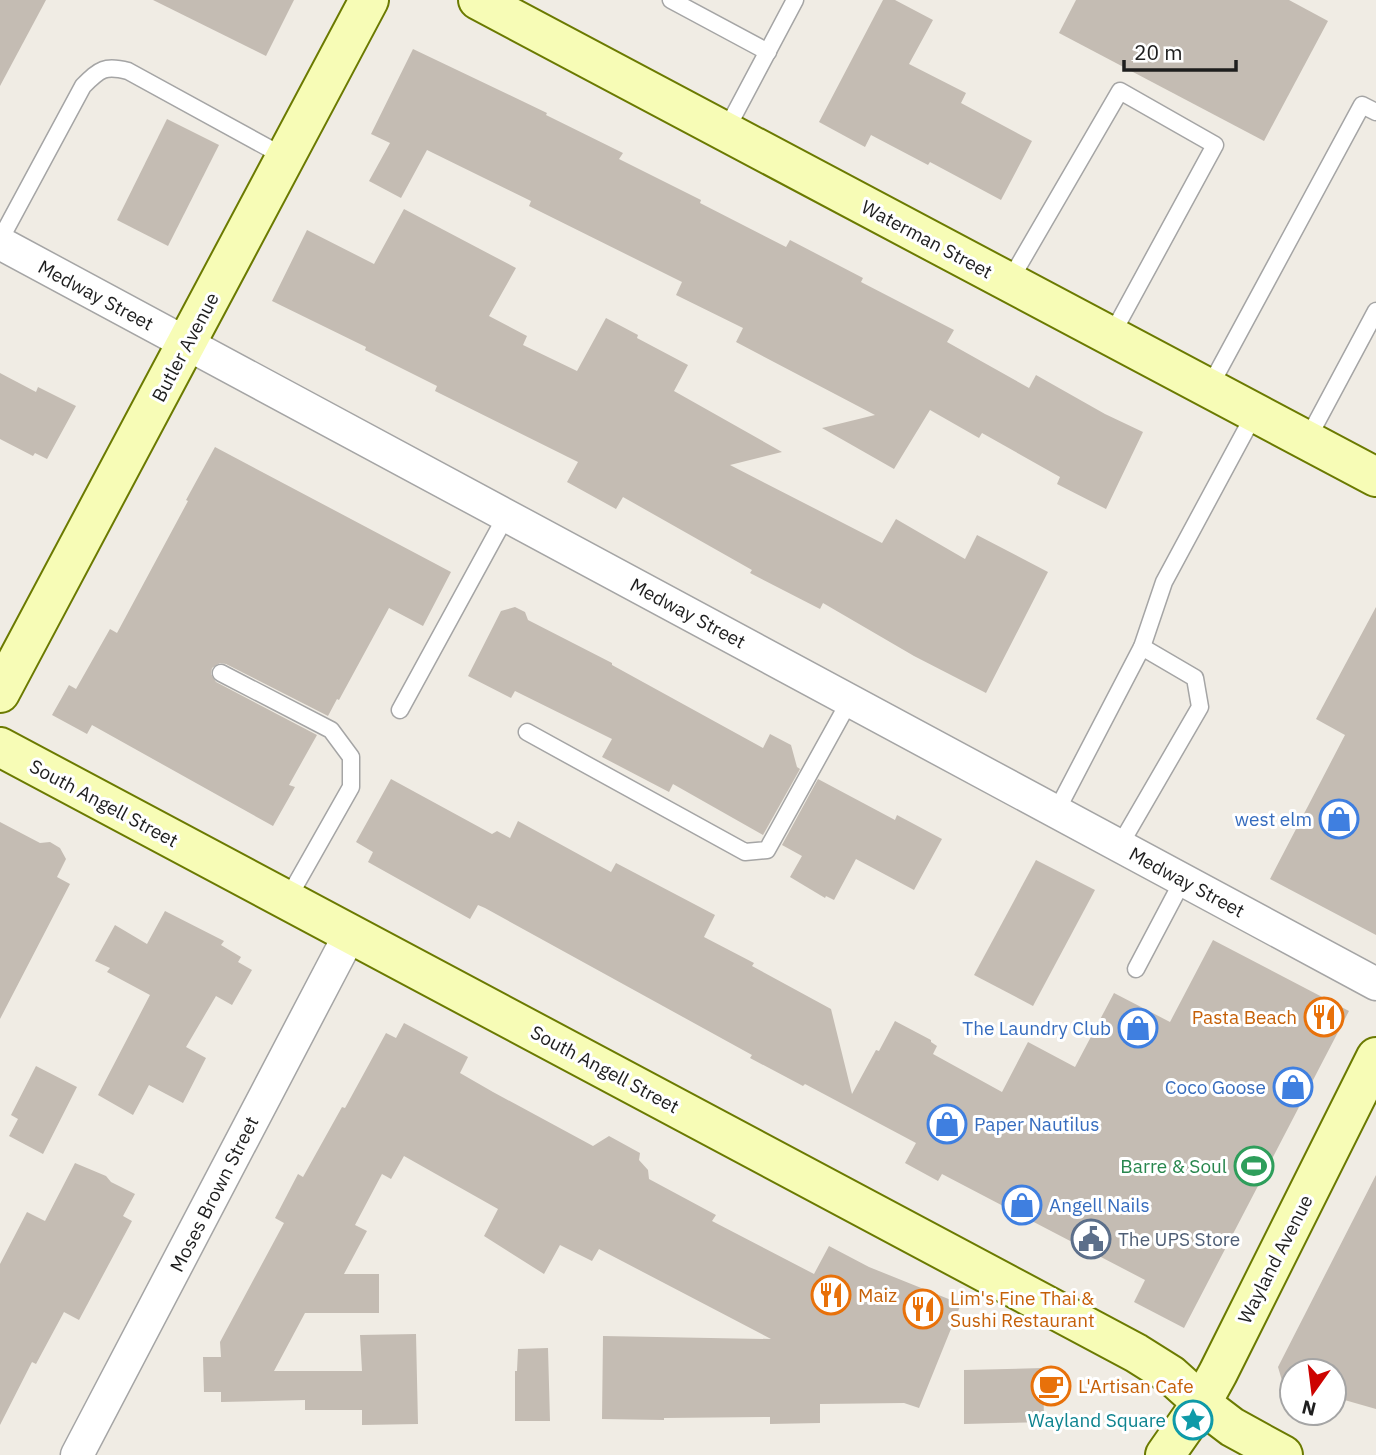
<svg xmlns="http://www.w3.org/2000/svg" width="1376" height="1455" font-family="'IBM Plex Sans',sans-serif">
  <rect width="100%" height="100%" fill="#f0ece4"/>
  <g fill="#c4bcb3">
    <path d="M0 0H46L0 86Z"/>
    <path d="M153 0H294L266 56Z"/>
    <path d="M883 0H895L933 20 909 64 966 93 961 103 1032 141 1001 200 930 162 928 165 871 135 865 147 819 122Z"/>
    <path d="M1076 0H1289L1328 21 1264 141 1059 33Z"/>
    <path d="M413 49 547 113 546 115 623 153 619 159 701 200 700 203 786 247 790 240 863 278 861 282 954 330 947 342 1029 388 1036 375 1105 414 1143 432 1106 509 1057 484 1060 477 982 433 979 438 930 410 894 469 822 428 875 415 736 342 743 328 676 295 682 282 529 206 531 201 427 150 401 198 369 181 390 143 371 134Z"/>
    <path d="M167 119 219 145 168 246 117 220Z"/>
    <path d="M404 209 516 268 489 316 527 336 523 345 577 371 606 318 638 335 637 338 688 365 674 391 782 452 730 465 882 543 896 519 965 559 977 535 1048 572 986 693 914 656 823 603 820 609 750 573 752 570 623 497 616 509 567 482 578 462 435 391 437 386 365 350 366 347 272 301 307 230 374 264Z"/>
    <path d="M0 373 36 392 38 387 76 406 47 459 35 453 33 456 0 439Z"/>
    <path d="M215 447 451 572 423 626 389 608 339 700 337 699 328 716 226 664 220 663 212 668 211 674 216 682 317 735 289 785 295 787 273 826 92 725 87 734 52 715 69 685 76 689 110 629 117 633 188 501 186 500Z"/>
    <path d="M515 607 525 612 528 620 612 663V665L763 748 770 734 791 745 797 767 800 769 763 835 673 784 669 792 602 757 612 739 515 691 511 698 468 676 501 611Z"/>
    <path d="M1376 607V935L1270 879 1345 735 1316 719Z"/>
    <path d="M391 779 492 834 497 831 510 838 518 821 611 872 616 863 715 915 704 937 754 963 752 966 831 1009 852 1094 876 1050 879 1051 895 1021 931 1040V1042L937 1046 933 1054 1002 1092 1028 1042 1075 1067 1114 993 1170 1022 1213 940 1349 1011 1184 1328 1134 1302 1145 1280 942 1174 938 1181 905 1163 916 1143 805 1084 803 1086 750 1058 752 1055 485 908 478 905 470 919 368 862 373 852 356 842Z"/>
    <path d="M818 779 895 820 897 815 942 839 914 890 856 859 834 900 826 896 825 898 790 877 802 856 782 845Z"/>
    <path d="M0 822 40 843 50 842 60 848 66 859 57 877 70 884 0 1019Z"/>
    <path d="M1036 860 1095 890 1033 1006 974 975Z"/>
    <path d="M165 911 224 941 221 945 241 957 238 962 252 970 232 1005 216 996 186 1047 206 1058 183 1103 149 1085 133 1115 98 1095 150 995 107 972 110 968 95 961 115 925 147 944Z"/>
    <path d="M404 1023 468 1057 460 1073 493 1092 593 1146 609 1136 640 1153 639 1160 648 1170 649 1179 716 1215 712 1221 814 1274 829 1246 869 1267 961 1304 919 1408 904 1403 820 1404V1423L770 1424V1417L664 1418V1420L602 1419 603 1336 771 1339 599 1249 592 1261 560 1245 544 1274 484 1236 498 1209 404 1156 391 1179 382 1174 355 1225 367 1231 344 1274H379V1313H305L274 1371H362L360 1335 416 1334 418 1424 362 1425V1410H305V1400L221 1402V1392H204L203 1357H221L220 1342 284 1223 275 1218 298 1174 303 1177 342 1107 345 1108 386 1033 396 1038Z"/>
    <path d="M36 1066 77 1087 43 1154 9 1136 18 1119 11 1115Z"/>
    <path d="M75 1163 106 1176 111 1182 135 1194 123 1216 132 1221 79 1320 64 1312 36 1364 32 1362 0 1425V1264L27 1212 45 1221Z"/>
    <path d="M1376 1175V1409L1334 1397V1371H1292V1386L1283 1384 1278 1367Z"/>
    <path d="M548 1348 550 1421H515V1371H517L518 1349Z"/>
    <path d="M1043 1368 1044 1422 964 1424V1370Z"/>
  </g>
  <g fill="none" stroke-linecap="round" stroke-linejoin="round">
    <defs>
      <g id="lane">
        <path d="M671 0 768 52"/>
        <path d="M725 132 795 0"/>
        <path d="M0 240 83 86C100 69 105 65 128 71L285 157"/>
        <path d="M1009 282 1120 91 1215 145 1111 336"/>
        <path d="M1209 388 1362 105 1376 112"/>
        <path d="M1307 440 1376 311"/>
        <path d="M221 673 331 730 351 757V787L287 900"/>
        <path d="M400 710 506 516"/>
        <path d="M527 732 745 852 767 850 850 700"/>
        <path d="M1056 812 1142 647 1164 582 1255 413"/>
        <path d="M1120 845 1200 707 1195 678 1142 647"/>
        <path d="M1136 969 1183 880"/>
      </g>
      <g id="street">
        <path d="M0 243 1376 984"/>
        <path d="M77 1455 350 934"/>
      </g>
      <g id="secondary">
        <path d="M478 0 1376 477"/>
        <path d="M0 693 369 0"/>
        <path d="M0 747 1136 1353 1171 1375 1211 1411 1232 1427 1283 1455"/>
        <path d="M1165 1455 1202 1402 1218 1373 1376 1057"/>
      </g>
    </defs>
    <use href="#lane" stroke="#a5a5a5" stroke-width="19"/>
    <use href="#street" stroke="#a5a5a5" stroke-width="35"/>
    <use href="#secondary" stroke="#6b7a01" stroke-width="42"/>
    <use href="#lane" stroke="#fff" stroke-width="16"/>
    <use href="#street" stroke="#fff" stroke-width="32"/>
    <use href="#secondary" stroke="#f7fcb6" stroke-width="38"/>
  </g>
  <defs>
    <symbol id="shop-ring" viewBox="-11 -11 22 22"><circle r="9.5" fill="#fff" stroke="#3f7fe0" stroke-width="1.5"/><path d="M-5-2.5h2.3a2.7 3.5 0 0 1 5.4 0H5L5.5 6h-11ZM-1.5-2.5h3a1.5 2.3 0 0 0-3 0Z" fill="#3f7fe0"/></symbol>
    <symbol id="restaurant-ring" viewBox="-11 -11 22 22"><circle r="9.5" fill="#fff" stroke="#e8710a" stroke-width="1.5"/><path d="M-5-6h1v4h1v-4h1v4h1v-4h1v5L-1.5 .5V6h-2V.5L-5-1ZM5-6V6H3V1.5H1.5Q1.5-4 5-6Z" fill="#e8710a"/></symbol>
    <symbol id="stadium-ring" viewBox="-11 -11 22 22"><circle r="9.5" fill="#fff" stroke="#2e9e5b" stroke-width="1.5"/><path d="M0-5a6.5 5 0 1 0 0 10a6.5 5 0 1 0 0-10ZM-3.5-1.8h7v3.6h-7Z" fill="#2e9e5b"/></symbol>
    <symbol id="civic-ring" viewBox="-11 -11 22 22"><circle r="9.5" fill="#fff" stroke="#5c6f8a" stroke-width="1.5"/><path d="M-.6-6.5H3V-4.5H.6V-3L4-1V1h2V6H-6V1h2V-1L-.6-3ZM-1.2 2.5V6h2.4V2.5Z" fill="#5c6f8a"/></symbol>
    <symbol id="cafe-ring" viewBox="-11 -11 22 22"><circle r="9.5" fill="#fff" stroke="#e8710a" stroke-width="1.5"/><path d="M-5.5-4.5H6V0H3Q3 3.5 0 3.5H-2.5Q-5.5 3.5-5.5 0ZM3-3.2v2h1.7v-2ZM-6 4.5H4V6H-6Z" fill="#e8710a"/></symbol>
    <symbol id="sight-ring" viewBox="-11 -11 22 22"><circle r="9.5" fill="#fff" stroke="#0f9aa8" stroke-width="1.5"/><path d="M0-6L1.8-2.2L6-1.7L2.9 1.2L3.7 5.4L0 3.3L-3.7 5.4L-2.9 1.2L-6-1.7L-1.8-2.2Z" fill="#0f9aa8"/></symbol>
  </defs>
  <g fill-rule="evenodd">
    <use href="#shop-ring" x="1317" y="797" width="44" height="44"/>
    <use href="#restaurant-ring" x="1302" y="995" width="44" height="44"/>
    <use href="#shop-ring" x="1116" y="1006" width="44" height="44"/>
    <use href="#shop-ring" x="1271" y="1065" width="44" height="44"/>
    <use href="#shop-ring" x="925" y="1102" width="44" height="44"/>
    <use href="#stadium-ring" x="1232" y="1144" width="44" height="44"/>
    <use href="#shop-ring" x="1000" y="1183" width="44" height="44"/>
    <use href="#civic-ring" x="1069" y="1217" width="44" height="44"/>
    <use href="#restaurant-ring" x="809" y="1273" width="44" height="44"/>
    <use href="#restaurant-ring" x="901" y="1287" width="44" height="44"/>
    <use href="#cafe-ring" x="1029" y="1364" width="44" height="44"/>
    <use href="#sight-ring" x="1171" y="1398" width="44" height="44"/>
  </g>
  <g text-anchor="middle" stroke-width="6" stroke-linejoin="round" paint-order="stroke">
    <g font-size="19" fill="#1e1e1e" stroke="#fff">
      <text transform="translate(927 239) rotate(28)" y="7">Waterman Street</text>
      <text transform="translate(96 295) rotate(28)" y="7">Medway Street</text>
      <text transform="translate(185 347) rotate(-62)" y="7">Butler Avenue</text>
      <text transform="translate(688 613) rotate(28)" y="7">Medway Street</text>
      <text transform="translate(104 803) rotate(28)" y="7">South Angell Street</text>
      <text transform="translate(1187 882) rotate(28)" y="7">Medway Street</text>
      <text transform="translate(605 1069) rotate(28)" y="7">South Angell Street</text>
      <text transform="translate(214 1194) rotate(-63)" y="7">Moses Brown Street</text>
      <text transform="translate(1275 1259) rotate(-63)" y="7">Wayland Avenue</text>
    </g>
    <g font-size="19" fill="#366cbe" stroke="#fff" text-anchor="end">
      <text x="1312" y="826">west elm</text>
      <text x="1111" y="1035">The Laundry Club</text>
      <text x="1266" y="1094">Coco Goose</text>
      <text x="974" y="1131" text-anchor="start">Paper Nautilus</text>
      <text x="1049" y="1212" text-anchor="start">Angell Nails</text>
    </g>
    <g font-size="19" fill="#c56008" stroke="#fff" text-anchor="start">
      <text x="1297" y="1024" text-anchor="end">Pasta Beach</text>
      <text x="858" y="1302">Maiz</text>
      <text x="950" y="1305">Lim's Fine Thai &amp;<tspan x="950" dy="22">Sushi Restaurant</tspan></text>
      <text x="1078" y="1393">L'Artisan Cafe</text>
    </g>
    <g font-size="19" fill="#27864d" stroke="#fff" text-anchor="end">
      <text x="1227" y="1173">Barre &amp; Soul</text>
    </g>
    <g font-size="19" fill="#4e5e75" stroke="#fff" text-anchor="start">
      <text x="1118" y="1246">The UPS Store</text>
    </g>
    <g font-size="19" fill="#0d838f" stroke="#fff" text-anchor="end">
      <text x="1166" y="1427">Wayland Square</text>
    </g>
  </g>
  <g transform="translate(1313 1392) rotate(194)"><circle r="33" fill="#ffffff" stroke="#a5a5a5" stroke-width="2"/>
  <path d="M0-5L12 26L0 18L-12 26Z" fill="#cd0300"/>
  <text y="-10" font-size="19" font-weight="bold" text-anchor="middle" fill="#1e1e1e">N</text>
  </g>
  <path d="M1124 60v10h112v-10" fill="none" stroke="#1e1e1e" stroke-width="3.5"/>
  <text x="1134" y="60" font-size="21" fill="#1e1e1e" stroke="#ffffff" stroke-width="5" paint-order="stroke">20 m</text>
</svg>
